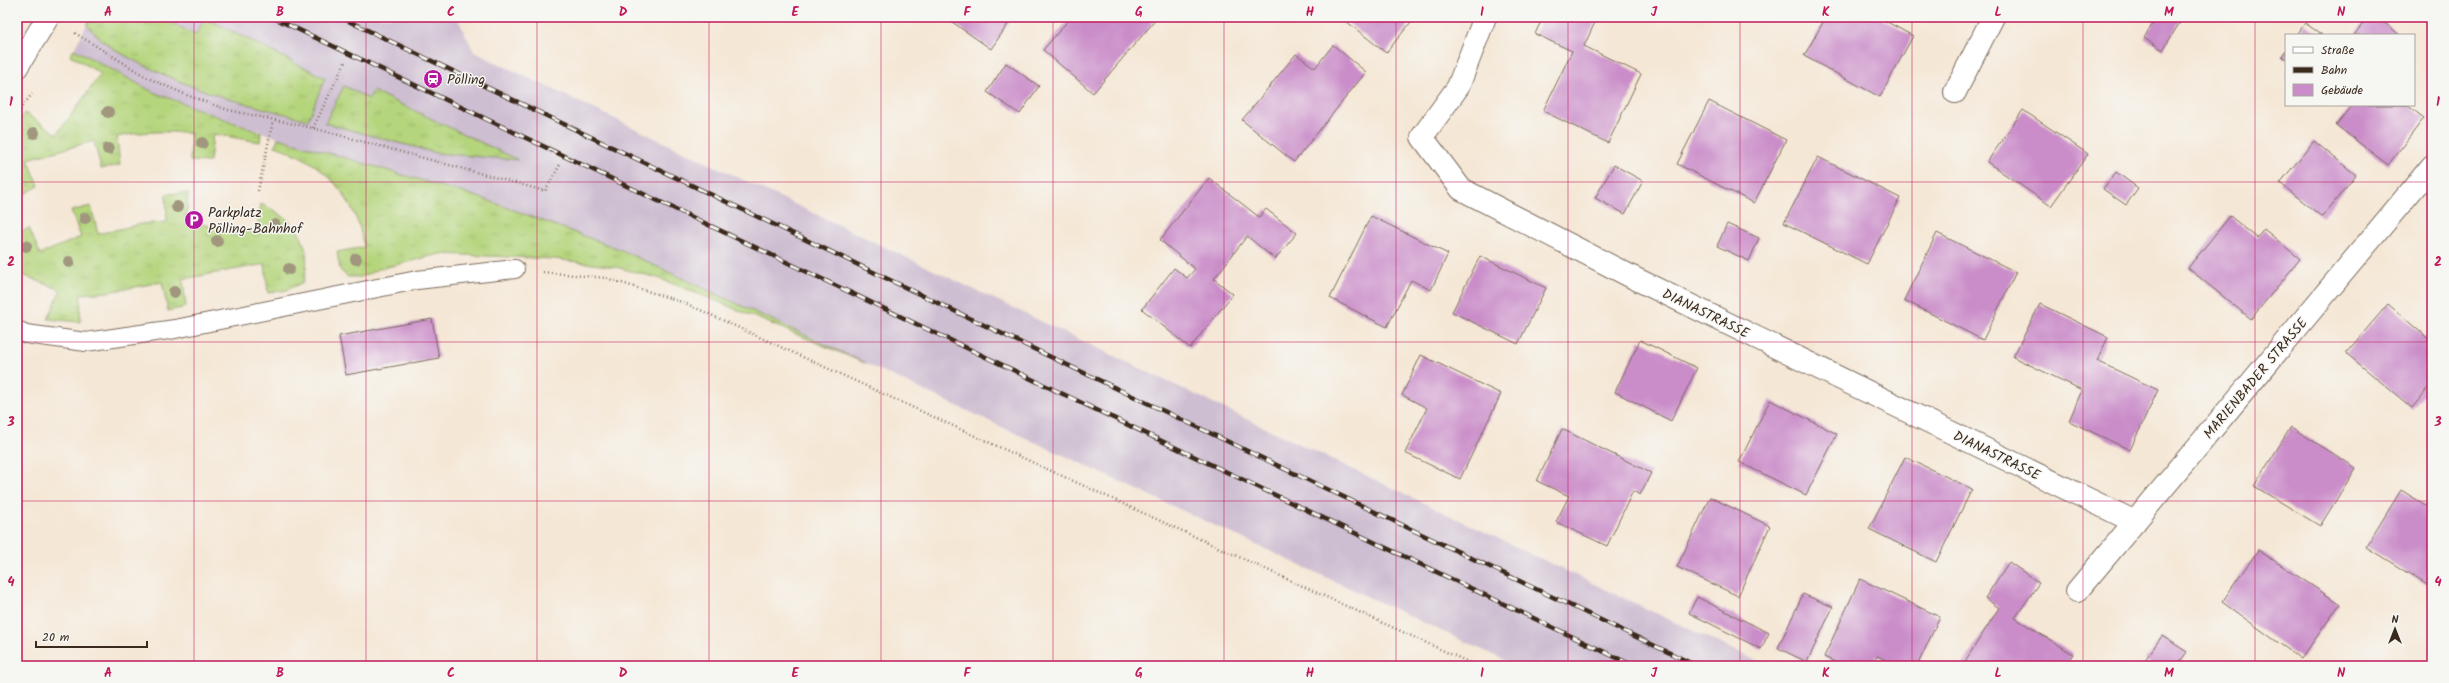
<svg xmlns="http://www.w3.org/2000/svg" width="2449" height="683" font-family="Kalam,sans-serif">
  <defs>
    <pattern id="grass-tufts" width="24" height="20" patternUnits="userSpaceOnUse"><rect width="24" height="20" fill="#b5d57d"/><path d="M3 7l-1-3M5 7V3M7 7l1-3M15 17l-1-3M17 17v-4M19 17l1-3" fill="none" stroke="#9db76c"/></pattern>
  </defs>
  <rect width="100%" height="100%" fill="#f6f6f2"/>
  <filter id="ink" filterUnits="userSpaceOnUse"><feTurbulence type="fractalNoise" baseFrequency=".025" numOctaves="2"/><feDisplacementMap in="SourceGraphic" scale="8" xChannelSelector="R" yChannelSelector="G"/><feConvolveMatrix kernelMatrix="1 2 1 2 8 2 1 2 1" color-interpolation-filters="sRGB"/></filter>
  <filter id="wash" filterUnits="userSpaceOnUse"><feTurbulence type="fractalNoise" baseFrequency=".012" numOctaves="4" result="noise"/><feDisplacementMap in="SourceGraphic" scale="16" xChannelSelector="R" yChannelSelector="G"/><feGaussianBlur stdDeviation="0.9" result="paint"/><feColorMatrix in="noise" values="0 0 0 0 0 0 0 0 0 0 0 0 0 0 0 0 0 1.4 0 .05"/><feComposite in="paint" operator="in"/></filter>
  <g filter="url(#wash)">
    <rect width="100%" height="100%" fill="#f5e7d5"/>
    <path fill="#cebed1" d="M91 17H457L474 52 1767 666H1517L619 249 481 198 278 138 153 92 74 49Z"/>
    <g fill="url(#grass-tufts)" stroke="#78804e">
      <path d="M91 17H179L175 25 196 35 205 18 325 78 308 120C252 105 205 95 152 69 126 57 106 47 87 25Z"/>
      <path d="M74 49 153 92 261 133 260 142 213 134 210 162 190 161 191 133C167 131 141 131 117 137L120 165 101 169 94 141 28 159 39 186 17 198V122L25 113 57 134 101 74 70 55Z"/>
      <path d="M344 86 369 99 373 91 518 160 436 153 325 123Z"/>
      <path d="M278 138 481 198 619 249 865 363 709 298 658 278 616 267 555 259 440 254 379 269 361 277H348L340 270 337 252 364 247C356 196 323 161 275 146Z"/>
      <path d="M188 193 186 222 256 233 261 204C296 219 315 244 303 282L287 290 268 293 265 264 183 279 186 307 168 311 162 282 108 292 81 294 80 322 48 319 61 290 17 273V234L29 228 40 254 81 237 71 211 91 206 98 234 141 224 167 222 166 194Z"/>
    </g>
    <g id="blocks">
      <g fill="#ca8dc9">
        <path d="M945 17H1013L991 49Z"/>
        <path d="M1071 17H1158L1093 93 1043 50Z"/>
        <path d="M1341 17H1415L1386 53Z"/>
        <path d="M1543 17H1591L1596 20 1584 46 1641 74 1608 143 1543 111 1572 51 1535 34Z"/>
        <path d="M1826 17H1878L1913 36 1880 97 1804 56Z"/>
        <path d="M2157 17H2183L2163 50 2144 38Z"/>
        <path d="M2368 17H2377L2400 35H2354Z"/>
        <path d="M2305 23 2322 35H2297Z"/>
        <path d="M1333 45 1366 72 1294 162 1242 120 1296 54 1315 68Z"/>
        <path d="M2286 50V59L2282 56Z"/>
        <path d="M1006 63 1039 86 1020 114 987 92Z"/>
        <path d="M1709 101 1786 140 1754 203 1677 164Z"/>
        <path d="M2352 105H2407L2424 118 2388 165 2336 125Z"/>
        <path d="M2023 110 2088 154 2051 206 1987 162Z"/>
        <path d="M2314 141 2356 175 2322 217 2280 183Z"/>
        <path d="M1818 157 1900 198 1867 264 1784 223Z"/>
        <path d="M1614 165 1643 181 1625 214 1595 198Z"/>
        <path d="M2116 172 2138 188 2126 205 2103 189Z"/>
        <path d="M1209 178 1259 217 1266 209 1297 233 1275 259 1247 236 1214 279 1233 294 1190 348 1142 309 1174 268 1187 278 1195 269 1160 240Z"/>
        <path d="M1371 216 1448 254 1431 290 1411 280 1387 327 1330 298Z"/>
        <path d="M2230 216 2257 238 2264 229 2300 259 2251 319 2188 268Z"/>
        <path d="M1727 224 1759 238 1749 261 1717 246Z"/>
        <path d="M1937 233 2016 272 1983 340 1904 300Z"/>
        <path d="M1480 256 1546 288 1518 344 1452 312Z"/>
        <path d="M2040 304 2108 337 2097 361 2158 390 2130 450 2069 421 2082 390 2013 357Z"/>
        <path d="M2388 304 2432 342V384L2412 408 2346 353Z"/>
        <path d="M432 319 439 358 346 375 339 336Z"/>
        <path d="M1640 340 1697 368 1671 421 1615 392Z"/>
        <path d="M1421 355 1501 394 1460 479 1405 453 1427 408 1402 395Z"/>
        <path d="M1770 400 1837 434 1806 495 1739 462Z"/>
        <path d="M2291 427 2356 468 2320 526 2254 486Z"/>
        <path d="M1562 429 1651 473 1640 495 1633 491 1607 546 1556 522 1569 496 1537 481Z"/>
        <path d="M1905 457 1972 489 1936 562 1869 529Z"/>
        <path d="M2401 490 2432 509V588L2366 547Z"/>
        <path d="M1710 497 1770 526 1738 596 1677 567Z"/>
        <path d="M2258 550 2340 604 2301 659 2222 602Z"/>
        <path d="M2009 562 2039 583 2015 618 2073 654 2065 666H1962L1999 608 1985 598Z"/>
        <path d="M1860 579 1940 617 1917 666H1899L1877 656 1873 666H1844L1824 657Z"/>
        <path d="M1803 594 1833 607 1807 662 1778 648Z"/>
        <path d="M1697 597 1769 633 1761 649 1689 613Z"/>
        <path d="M2162 636 2187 652 2177 666H2153L2145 660Z"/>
      </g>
    </g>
  </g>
  <g filter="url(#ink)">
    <use href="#blocks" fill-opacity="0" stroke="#7c6c5e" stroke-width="1"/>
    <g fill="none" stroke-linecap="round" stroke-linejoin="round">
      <defs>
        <path id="lane" d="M17 330 26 334 86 342 175 329 417 280 515 269"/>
        <g id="street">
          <path d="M1485 17 1458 87 1422 137 1461 189 1632 277 2135 522"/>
          <path d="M17 67 48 17"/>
          <path d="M1955 92 1993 17"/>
          <path d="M2077 591 2432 166"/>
        </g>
      </defs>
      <use href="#lane" stroke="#7c6c5e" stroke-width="20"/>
      <use href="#street" stroke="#7c6c5e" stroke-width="24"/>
      <g stroke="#7c6c5e" stroke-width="2.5" stroke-dasharray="1 3" stroke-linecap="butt">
        <path d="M75 33 148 78 189 96 228 110 313 128 545 191 561 163"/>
        <path d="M17 113 32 94"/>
        <path d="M313 128 346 60"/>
        <path d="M258 191 273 121"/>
        <path d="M543 272 606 278 685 303 1477 666"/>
      </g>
      <use href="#lane" stroke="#fff" stroke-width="18"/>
      <use href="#street" stroke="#fff" stroke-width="22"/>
      <defs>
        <g id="rail">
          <path d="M272 17 1634 666"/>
          <path d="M340 17 1697 666"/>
        </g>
      </defs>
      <use href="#rail" stroke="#3b2a1e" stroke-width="4.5"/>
      <use href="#rail" stroke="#f6f6f2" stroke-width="3" stroke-dasharray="9" stroke-linecap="butt"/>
    </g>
    <g fill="#a0977e">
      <circle cx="108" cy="112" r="6"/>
      <circle cx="34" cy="133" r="6"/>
      <circle cx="202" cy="143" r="6"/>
      <circle cx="108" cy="149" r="6"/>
      <circle cx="177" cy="207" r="6"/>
      <circle cx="85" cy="218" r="6"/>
      <circle cx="275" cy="225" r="6"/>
      <circle cx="217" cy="241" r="6"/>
      <circle cx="26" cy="246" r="6"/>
      <circle cx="356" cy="259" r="6"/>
      <circle cx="69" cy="262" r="6"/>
      <circle cx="289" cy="269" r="6"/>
      <circle cx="174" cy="292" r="6"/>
    </g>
  </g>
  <path fill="none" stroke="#c2185b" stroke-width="1" stroke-opacity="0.55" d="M194 17V666M366 17V666M537 17V666M709 17V666M881 17V666M1053 17V666M1224 17V666M1396 17V666M1568 17V666M1740 17V666M1912 17V666M2083 17V666M2255 17V666M17 182H2432M17 342H2432M17 501H2432"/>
  <defs>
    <symbol id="station-disc" viewBox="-11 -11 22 22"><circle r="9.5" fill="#b5179e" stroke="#f6f6f2"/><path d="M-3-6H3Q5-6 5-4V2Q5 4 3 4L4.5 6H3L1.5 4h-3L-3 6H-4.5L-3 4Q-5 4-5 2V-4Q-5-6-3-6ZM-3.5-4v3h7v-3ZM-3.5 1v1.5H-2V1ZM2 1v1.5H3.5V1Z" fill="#fff"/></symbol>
    <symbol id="parking-disc" viewBox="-11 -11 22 22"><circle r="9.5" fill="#b5179e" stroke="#f6f6f2"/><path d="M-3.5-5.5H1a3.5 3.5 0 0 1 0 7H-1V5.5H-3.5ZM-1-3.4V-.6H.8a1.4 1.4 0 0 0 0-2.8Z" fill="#fff"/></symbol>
  </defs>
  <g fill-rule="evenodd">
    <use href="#station-disc" x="422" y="68" width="22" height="22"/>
    <use href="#parking-disc" x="183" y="209" width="22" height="22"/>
  </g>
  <g text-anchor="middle" stroke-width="3" stroke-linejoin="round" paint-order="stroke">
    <g font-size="14" fill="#3b2a1e" stroke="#f6f6f2" text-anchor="start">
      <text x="447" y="84">Pölling</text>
      <text x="208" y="217">Parkplatz<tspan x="208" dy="16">Pölling-Bahnhof</tspan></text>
    </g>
    <g font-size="14" fill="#3b2a1e" stroke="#f6f6f2">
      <text transform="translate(1706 313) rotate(26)" y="5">DIANASTRASSE</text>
      <text transform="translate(2255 378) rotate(-50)" y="5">MARIENBADER STRASSE</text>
      <text transform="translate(1997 455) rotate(26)" y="5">DIANASTRASSE</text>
    </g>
  </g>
  <rect width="2449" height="683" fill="none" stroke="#f6f6f2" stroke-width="44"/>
  <rect x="2285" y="34" width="130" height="72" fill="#f6f6f2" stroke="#aba49d"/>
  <rect x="2293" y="47" width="20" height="6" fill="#ffffff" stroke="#aba49d"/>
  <text x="2321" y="54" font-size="12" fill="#3b2a1e">Straße</text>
  <rect x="2293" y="67" width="20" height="6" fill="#3b2a1e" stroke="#aba49d"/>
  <text x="2321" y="74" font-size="12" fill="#3b2a1e">Bahn</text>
  <rect x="2293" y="84" width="20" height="12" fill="#ca8dc9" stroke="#aba49d"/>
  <text x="2321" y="94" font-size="12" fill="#3b2a1e">Gebäude</text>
  <g transform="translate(2395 629)" stroke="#f6f6f2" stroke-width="3" paint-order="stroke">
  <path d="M0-3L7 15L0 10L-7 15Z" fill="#3b2a1e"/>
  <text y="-6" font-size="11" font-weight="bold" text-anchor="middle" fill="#3b2a1e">N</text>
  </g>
  <path d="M36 641v6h111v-6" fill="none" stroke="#3b2a1e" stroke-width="2"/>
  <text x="42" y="641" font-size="12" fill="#3b2a1e" stroke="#f6f6f2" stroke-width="3" paint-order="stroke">20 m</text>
  <rect x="22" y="22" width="2405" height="639" fill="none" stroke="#c2185b" stroke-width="1.5"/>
  <g font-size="13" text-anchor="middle" font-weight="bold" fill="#c2185b">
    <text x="108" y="16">A</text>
    <text x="280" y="16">B</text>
    <text x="451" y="16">C</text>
    <text x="623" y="16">D</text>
    <text x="795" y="16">E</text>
    <text x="967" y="16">F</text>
    <text x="1139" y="16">G</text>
    <text x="1310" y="16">H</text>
    <text x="1482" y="16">I</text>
    <text x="1654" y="16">J</text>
    <text x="1826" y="16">K</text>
    <text x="1998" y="16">L</text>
    <text x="2169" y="16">M</text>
    <text x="2341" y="16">N</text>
    <text x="11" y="106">1</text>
    <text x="2438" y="106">1</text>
    <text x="11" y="266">2</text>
    <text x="2438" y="266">2</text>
    <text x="11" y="426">3</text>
    <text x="2438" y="426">3</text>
    <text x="11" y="586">4</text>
    <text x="2438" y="586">4</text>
    <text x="108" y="677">A</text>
    <text x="280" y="677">B</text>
    <text x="451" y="677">C</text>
    <text x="623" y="677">D</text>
    <text x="795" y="677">E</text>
    <text x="967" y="677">F</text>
    <text x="1139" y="677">G</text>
    <text x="1310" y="677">H</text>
    <text x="1482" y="677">I</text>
    <text x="1654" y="677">J</text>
    <text x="1826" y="677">K</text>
    <text x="1998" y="677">L</text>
    <text x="2169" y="677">M</text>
    <text x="2341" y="677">N</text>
  </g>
</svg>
